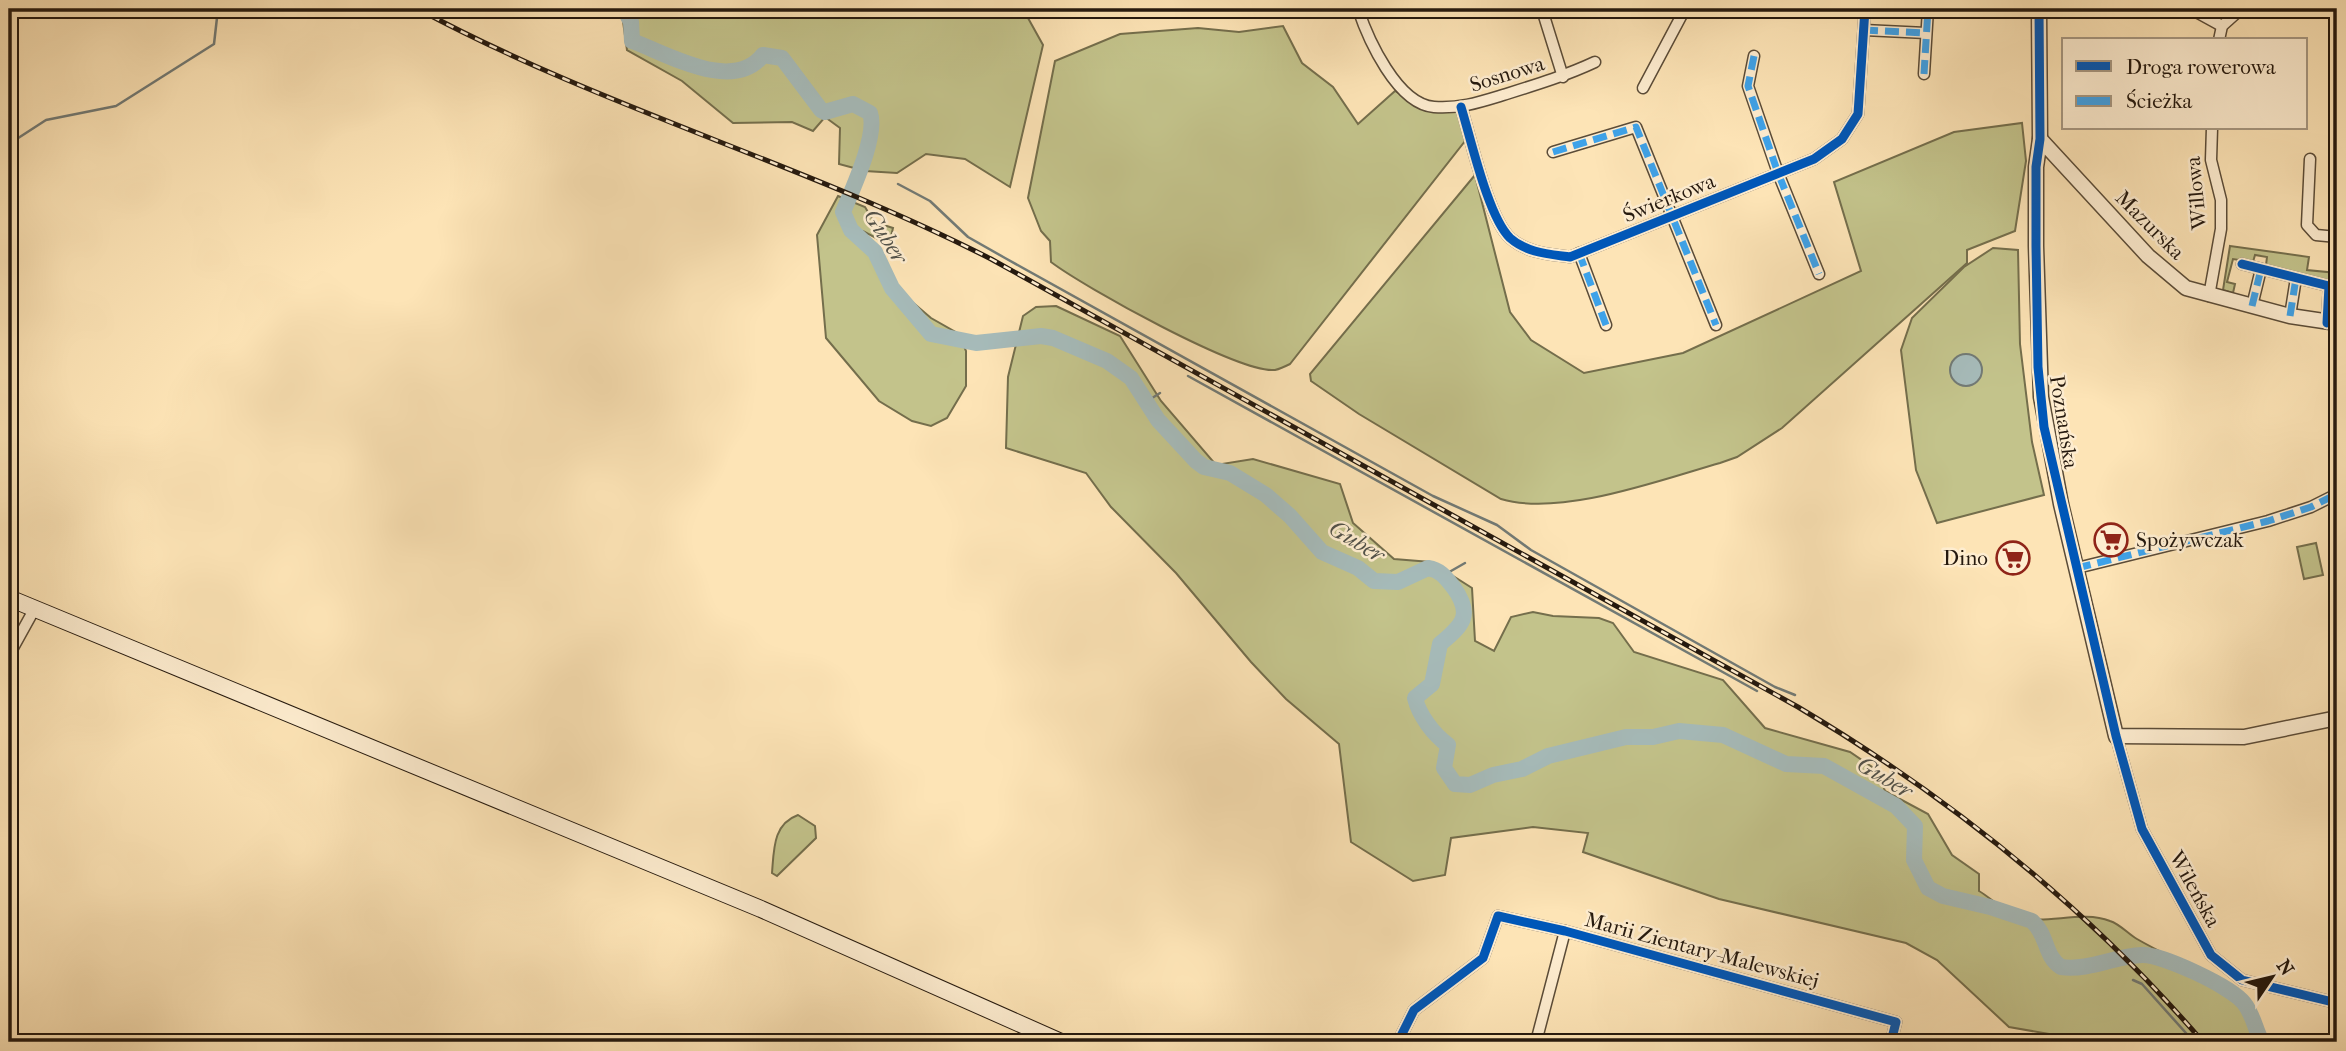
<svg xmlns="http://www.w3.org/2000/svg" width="2346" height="1051" font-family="'IM FELL French Canon',serif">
  <rect width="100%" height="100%" fill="#fde4b6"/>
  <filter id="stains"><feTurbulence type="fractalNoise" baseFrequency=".00286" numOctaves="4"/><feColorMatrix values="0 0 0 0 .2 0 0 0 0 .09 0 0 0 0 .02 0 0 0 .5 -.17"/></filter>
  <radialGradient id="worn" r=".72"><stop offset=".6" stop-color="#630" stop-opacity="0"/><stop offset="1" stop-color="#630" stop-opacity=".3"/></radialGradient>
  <g fill="#c3c38b" stroke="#746e4c" stroke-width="2">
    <path d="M617 9H1023L1043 45 1010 187 965 159 926 154 897 173 865 171 839 164 840 128 825 117 813 131 792 122 733 123 682 81 627 50 622 14Z"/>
    <path d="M1283 26 1302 63 1333 87 1358 124 1395 91 1431 111 1458 112 1465 141 1290 364C1286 366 1279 369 1275 370 1238 373 1084 287 1051 262L1050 241 1041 231 1028 198 1055 61 1120 34 1198 28 1239 32Z"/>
    <path d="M2022 123 2026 161 2015 231 1967 250V263L1782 428 1737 457 1720 463C1660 480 1561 517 1501 499L1359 414 1311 381 1310 374 1475 175 1510 312 1531 340 1584 373 1683 353 1861 271 1834 182 1954 132Z"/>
    <path d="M838 196 865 207 874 222 893 228 889 245 865 232 890 283 931 318 959 334 966 351V386L947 418 931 426 912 421 879 401 826 338 817 235Z"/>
    <path d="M2230 246 2309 257 2307 270 2337 273V318L2331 317 2335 285 2266 265 2267 257 2255 255 2253 262 2233 259 2227 282 2235 284 2233 293 2223 290Z"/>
    <path d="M1993 248 2018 250 2020 344 2032 442 2044 495 1937 523 1916 470 1901 350 1912 318 1964 267Z"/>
    <path d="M1056 306 1120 336 1161 401 1216 465 1253 459 1340 484 1353 523 1394 559 1431 562 1472 588 1475 641 1494 651 1511 617 1533 612 1553 616 1599 618 1613 623 1634 652 1723 680 1765 728 1850 752 1878 771 1885 791 1928 814 1952 855 1979 874V891C1991 898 2006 913 2019 917 2046 925 2082 910 2110 921 2120 924 2128 934 2137 939 2192 971 2240 979 2268 1042H2095L2009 1027 1937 960 1906 943 1719 899 1583 852 1588 833 1533 827 1451 838 1445 875 1413 881 1351 842 1339 744 1286 699 1251 662 1176 573 1111 507 1086 473 1006 448 1008 377 1023 316 1036 307Z"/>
    <path d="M2316 543 2323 575 2304 579 2297 547Z"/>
    <path d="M798 815 815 826 816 838 777 876 772 873C774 849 773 824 798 815Z"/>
  </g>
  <circle fill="#a6bbba" stroke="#727a75" stroke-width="2" cx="1966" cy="370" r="16"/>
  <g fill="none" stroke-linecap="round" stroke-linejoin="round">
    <g stroke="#727a75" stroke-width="2.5">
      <path d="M9 144 46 120 116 106 214 44 218 9"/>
      <path d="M898 184 930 201 968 237 1005 258 1433 496 1497 525 1531 550 1775 687 1795 695"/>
      <path d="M1188 376 1757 691"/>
      <path d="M1146 402 1160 393"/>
      <path d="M1444 575 1465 563"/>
      <path d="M1883 799 1886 795"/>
      <path d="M2100 964 2103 968"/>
      <path d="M2133 980 2142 984 2194 1042"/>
    </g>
    <path stroke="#a6bbba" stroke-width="16" d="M624 9 631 22 632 41C666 53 733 94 763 55L782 58 821 110 825 112 853 104 870 113C878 135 852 190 843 212L851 230 875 252 892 288 931 334 976 343 1041 336 1053 338 1107 361 1131 378 1158 420 1196 461 1204 467 1230 473 1266 495 1290 516 1322 552 1358 568 1374 581 1398 582 1428 568C1441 570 1446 578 1454 588 1473 615 1463 625 1440 644L1432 684 1415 698C1419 715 1433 734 1448 745L1444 768 1455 784 1470 785 1493 775 1522 769 1548 756 1626 737H1653L1679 731 1723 735 1786 764 1824 766 1896 806 1915 826 1914 860 1928 888 1943 896 1990 907 2032 921C2048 935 2044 956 2061 967 2089 971 2115 956 2142 955 2162 954 2232 987 2244 1003 2253 1014 2255 1029 2262 1042"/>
    <defs>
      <g id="minor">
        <path d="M1358 9C1368 39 1397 104 1434 107 1459 109 1480 102 1503 95 1535 85 1565 76 1595 62"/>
        <path d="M2191 9 2222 26"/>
        <path d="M1544 16 1563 77"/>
        <path d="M1864 30 1926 33"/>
        <path d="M2219 40 2222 26 2241 9"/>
        <path d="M1754 56 1748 86 1778 173 1819 274"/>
        <path d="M1924 74 1928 9"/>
        <path d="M1643 88 1685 9"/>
        <path d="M1461 107C1471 139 1488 217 1510 238 1527 253 1549 254 1570 257L1814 159 1842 139 1858 114 1865 9"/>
        <path d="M1553 152 1636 127 1716 325"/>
        <path d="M2310 159 2307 225 2316 235 2337 237"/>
        <path d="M1579 253 1606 325"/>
        <path d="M2242 264 2329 286 2327 323"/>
        <path d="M2209 296 2221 229V200L2211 160 2212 128"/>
        <path d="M2252 306 2261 269"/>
        <path d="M2290 316 2296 278"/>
        <path d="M2077 568 2268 521 2311 507 2337 494"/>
        <path d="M9 655 35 608"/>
        <path d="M2116 736 2142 829 2211 955 2242 980 2337 1003"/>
        <path d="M1398 1042 1414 1010 1483 958 1498 916 1565 931 1896 1022 1891 1042"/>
        <path d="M1536 1042 1565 931"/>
      </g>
      <g id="tertiary">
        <path d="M2039 9 2040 139 2036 167V246L2041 397 2061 504 2116 736 2244 737 2337 718"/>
        <path d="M2040 139 2148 256 2186 288 2290 316 2337 323"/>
      </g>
      <path id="secondary" d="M9 598 761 909 1061 1042"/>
    </defs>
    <use href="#minor" stroke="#5b4c38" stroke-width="13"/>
    <use href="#tertiary" stroke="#5b4c38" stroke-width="17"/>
    <use href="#secondary" stroke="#25190e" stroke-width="18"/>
    <use href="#minor" stroke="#feedd0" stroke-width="10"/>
    <use href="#tertiary" stroke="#feedd0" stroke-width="14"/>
    <use href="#secondary" stroke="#feedd0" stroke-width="16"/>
    <defs>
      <path id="rail" d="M418 9C602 108 805 164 991 259L1798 707C1951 798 2087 907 2203 1042"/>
    </defs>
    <use href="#rail" stroke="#25190e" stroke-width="5"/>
    <use href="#rail" stroke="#feedd0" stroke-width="2.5" stroke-dasharray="8" stroke-linecap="butt"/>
    <g stroke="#3ea2e9" stroke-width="7" stroke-dasharray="14 7" stroke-linecap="butt">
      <path d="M1864 30 1926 33"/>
      <path d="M1754 56 1748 86 1778 173 1819 274"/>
      <path d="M1924 74 1928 9"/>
      <path d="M1553 152 1636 127 1716 325"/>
      <path d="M1579 253 1606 325"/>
      <path d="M2252 306 2261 269"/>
      <path d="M2290 316 2296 278"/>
      <path d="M2077 568 2268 521 2311 507 2337 494"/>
    </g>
    <defs>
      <g id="cycleway">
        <path d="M2039 9 2040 139 2036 167V246L2038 367 2044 427 2116 736 2142 829 2211 955 2242 980 2337 1003"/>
        <path d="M1461 107C1471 139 1488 217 1510 238 1527 253 1549 254 1570 257L1814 159 1842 139 1858 114 1865 9"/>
        <path d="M2242 264 2329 286 2327 323"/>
        <path d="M1398 1042 1414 1010 1483 958 1498 916 1565 931 1896 1022 1891 1042"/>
      </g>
    </defs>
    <use href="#cycleway" stroke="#feedd0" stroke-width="13"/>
    <use href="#cycleway" stroke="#0057b8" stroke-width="9"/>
  </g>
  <defs>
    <symbol id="supermarket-ring" viewBox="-11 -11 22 22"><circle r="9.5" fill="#feedd0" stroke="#8f2418" stroke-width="1.5"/><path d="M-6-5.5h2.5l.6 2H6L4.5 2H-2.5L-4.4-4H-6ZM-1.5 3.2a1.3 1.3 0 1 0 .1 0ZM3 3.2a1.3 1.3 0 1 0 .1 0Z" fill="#8f2418"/></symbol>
  </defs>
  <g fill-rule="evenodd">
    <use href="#supermarket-ring" x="2092" y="521" width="38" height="38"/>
    <use href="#supermarket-ring" x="1994" y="539" width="38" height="38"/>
  </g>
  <g text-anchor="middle" stroke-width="5" stroke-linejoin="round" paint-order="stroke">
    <g font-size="21" fill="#25190e" stroke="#feedd0">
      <text transform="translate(1507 74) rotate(-17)" y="7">Sosnowa</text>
      <text transform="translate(2196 193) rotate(-95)" y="7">Willowa</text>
      <text transform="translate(1669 198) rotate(-22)" y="7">Świerkowa</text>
      <text transform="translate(2150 225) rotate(45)" y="7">Mazurska</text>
      <text transform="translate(2064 422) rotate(81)" y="7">Poznańska</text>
      <text transform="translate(2195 889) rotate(61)" y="7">Wileńska</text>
      <text transform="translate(1702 950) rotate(15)" y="7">Marii Zientary-Malewskiej</text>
    </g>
    <g font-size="21" fill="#25190e" stroke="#feedd0" text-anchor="start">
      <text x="2136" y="547">Spożywczak</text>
      <text x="1988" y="565" text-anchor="end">Dino</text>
    </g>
    <g font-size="23" font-style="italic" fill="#52524a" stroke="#feedd0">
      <text transform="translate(886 236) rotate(57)" y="8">Guber</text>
      <text transform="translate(1357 541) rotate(31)" y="8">Guber</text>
      <text transform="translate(1885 777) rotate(31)" y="8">Guber</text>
    </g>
  </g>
  <rect width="2346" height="1051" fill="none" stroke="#fde4b6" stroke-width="35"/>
  <rect x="10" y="10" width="2325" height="1030" fill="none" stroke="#25190e" stroke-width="3.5"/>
  <rect x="18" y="18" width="2311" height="1016" fill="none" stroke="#25190e" stroke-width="2"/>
  <rect x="2062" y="38" width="245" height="91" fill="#feedd0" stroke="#a79882" stroke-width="2"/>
  <rect x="2076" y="61" width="35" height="10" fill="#0057b8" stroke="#a79882" stroke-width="2"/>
  <text x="2126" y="74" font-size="21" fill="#25190e">Droga rowerowa</text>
  <rect x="2076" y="96" width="35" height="10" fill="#3ea2e9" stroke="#a79882" stroke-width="2"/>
  <text x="2126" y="108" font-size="21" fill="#25190e">Ścieżka</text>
  <g transform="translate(2272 977) rotate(55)" stroke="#feedd0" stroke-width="5" paint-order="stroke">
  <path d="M0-5L12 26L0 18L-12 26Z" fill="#25190e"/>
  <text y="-10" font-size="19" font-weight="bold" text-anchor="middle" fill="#25190e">N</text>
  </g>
  <rect width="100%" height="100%" filter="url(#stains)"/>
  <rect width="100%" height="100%" fill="url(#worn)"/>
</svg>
